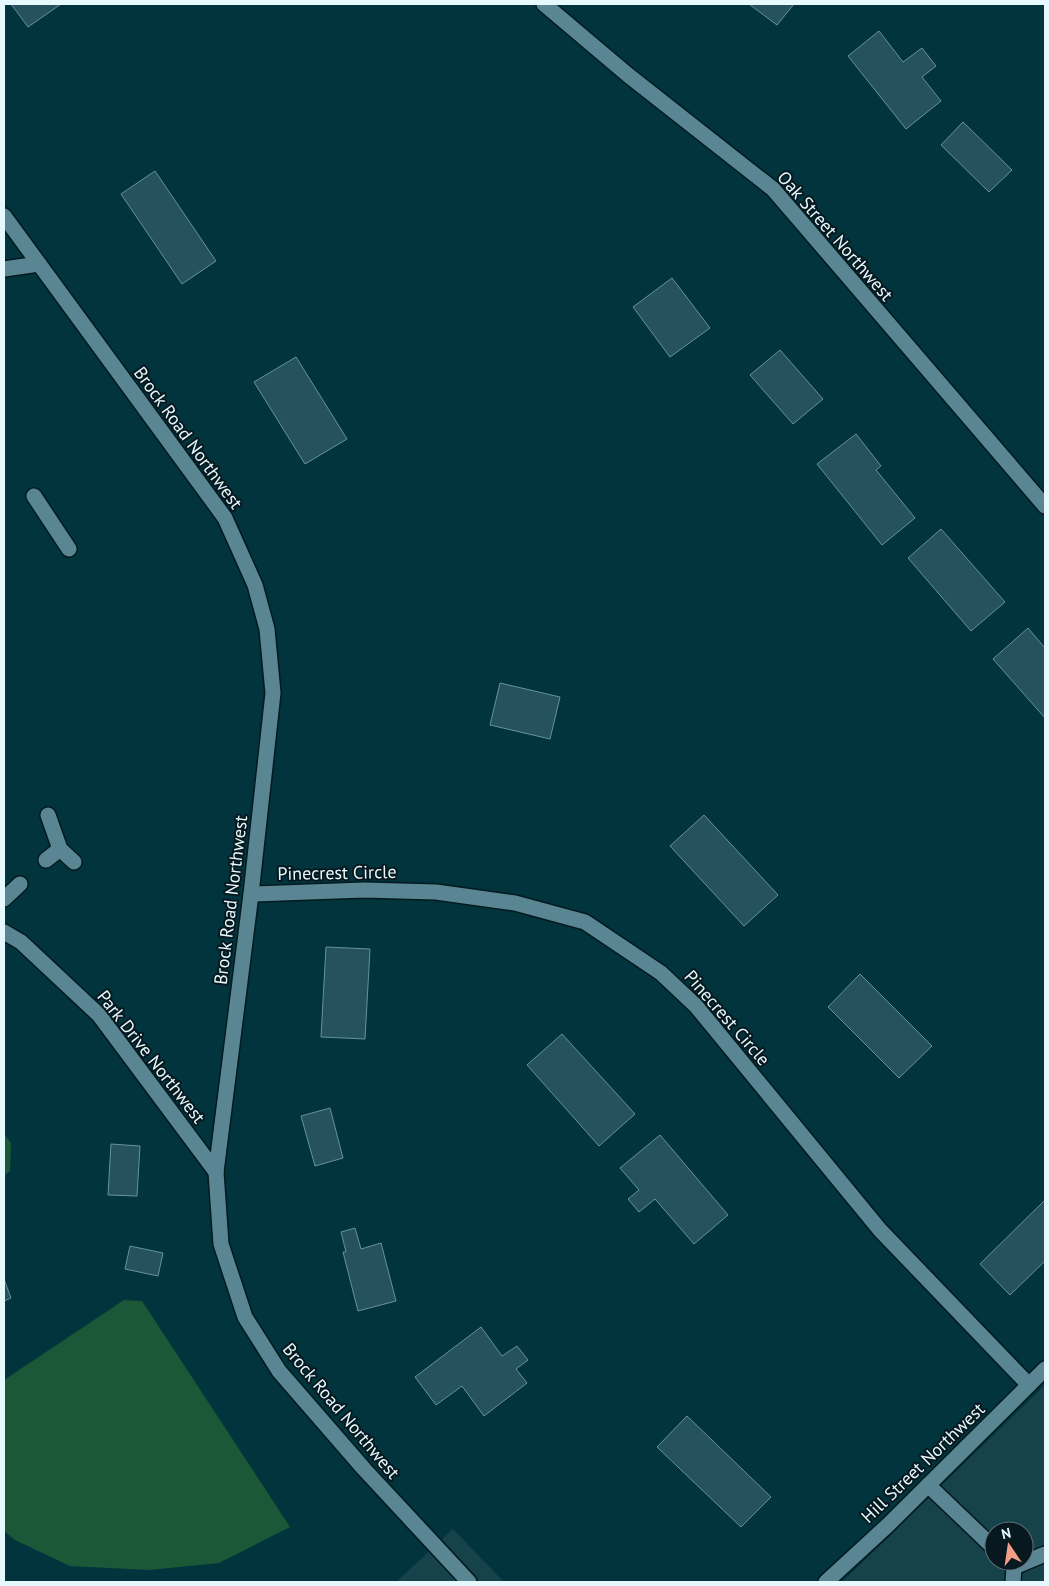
<svg xmlns="http://www.w3.org/2000/svg" width="1049" height="1586" font-family="'PT Sans',sans-serif">
  <rect width="100%" height="100%" fill="#02343e"/>
  <g fill="#16424c" fill-rule="evenodd">
    <path d="M1045 1385V1582H842ZM994 1531H1024V1561H994Z"/>
    <path d="M453 1529 504 1582H396Z"/>
  </g>
  <g fill="#1b5837">
    <path d="M4 1134 11 1143 10 1171 4 1176Z"/>
    <path d="M124 1300 142 1301 290 1527 219 1563 149 1570 70 1566 15 1540 4 1531V1380Z"/>
  </g>
  <g fill="#25525c" stroke="#65929e">
    <path d="M11 4H61L28 27Z"/>
    <path d="M749 4H794L777 25Z"/>
    <path d="M879 31 903 62 922 48 936 66 922 77 941 101 906 129 848 56Z"/>
    <path d="M963 122 1012 170 989 192 941 145Z"/>
    <path d="M155 171 216 261 182 284 121 194Z"/>
    <path d="M672 278 710 328 670 357 633 307Z"/>
    <path d="M780 350 823 399 793 424 750 375Z"/>
    <path d="M296 357 347 439 305 464 254 382Z"/>
    <path d="M856 434 881 466 876 470 915 518 882 545 817 464Z"/>
    <path d="M941 529 1005 602 971 631 908 558Z"/>
    <path d="M1028 628 1045 648V718L993 659Z"/>
    <path d="M500 683 560 697 550 739 490 725Z"/>
    <path d="M704 815 778 895 744 926 670 846Z"/>
    <path d="M326 947 370 949 365 1039 321 1037Z"/>
    <path d="M860 974 932 1046 899 1078 828 1007Z"/>
    <path d="M562 1034 635 1114 599 1146 527 1065Z"/>
    <path d="M330 1108 343 1158 315 1166 301 1116Z"/>
    <path d="M660 1135 728 1215 694 1244 655 1199 639 1212 628 1199 639 1190 620 1168Z"/>
    <path d="M111 1144 140 1146 137 1196 108 1195Z"/>
    <path d="M1045 1200V1261L1010 1295 980 1264Z"/>
    <path d="M355 1228 361 1249 381 1243 396 1301 358 1311 343 1252H346L341 1232Z"/>
    <path d="M130 1246 163 1253 158 1276 125 1269Z"/>
    <path d="M4 1279 11 1298 4 1301Z"/>
    <path d="M481 1327 502 1356 517 1346 528 1360 516 1369 527 1383 484 1416 462 1386 436 1405 415 1377Z"/>
    <path d="M687 1416 771 1497 741 1527 657 1447Z"/>
  </g>
  <g fill="none" stroke-linecap="round" stroke-linejoin="round">
    <defs>
      <g id="minor">
        <path d="M544 4 628 75 773 189 1045 506"/>
        <path d="M4 216 225 518 255 585 267 629 273 693 251 894 216 1172 221 1244 245 1317 279 1371 364 1469 469 1582"/>
        <path d="M4 269 39 264"/>
        <path d="M34 496 69 549"/>
        <path d="M48 815 60 849 74 862"/>
        <path d="M46 860 60 849"/>
        <path d="M251 894 364 890 436 892 515 903 585 922 661 973 696 1006 880 1230 1029 1385"/>
        <path d="M4 899 20 884"/>
        <path d="M4 932 21 942 99 1015 216 1172"/>
        <path d="M928 1485 994 1548"/>
        <path d="M1008 1561 1014 1567 1045 1554"/>
        <path d="M826 1582 888 1525 1045 1369"/>
        <path d="M1013 1582 1014 1567"/>
      </g>
    </defs>
    <use href="#minor" stroke="#031a1f" stroke-width="18"/>
    <use href="#minor" stroke="#598692" stroke-width="15"/>
  </g>
  <g text-anchor="middle" stroke-width="4" stroke-linejoin="round" paint-order="stroke">
    <g font-size="18" fill="#e6f9fe" stroke="#07191e">
      <text transform="translate(835 236) rotate(49)" y="6">Oak Street Northwest</text>
      <text transform="translate(188 438) rotate(54)" y="6">Brock Road Northwest</text>
      <text transform="translate(337 873) rotate(-1)" y="6">Pinecrest Circle</text>
      <text transform="translate(231 900) rotate(-83)" y="6">Brock Road Northwest</text>
      <text transform="translate(727 1018) rotate(49)" y="6">Pinecrest Circle</text>
      <text transform="translate(151 1057) rotate(52)" y="6">Park Drive Northwest</text>
      <text transform="translate(341 1411) rotate(50)" y="6">Brock Road Northwest</text>
      <text transform="translate(923 1463) rotate(-44)" y="6">Hill Street Northwest</text>
    </g>
  </g>
  <rect width="1049" height="1586" fill="none" stroke="#e6f9fe" stroke-width="10"/>
  <g transform="translate(1009 1546) rotate(347)"><circle r="24" fill="#07191e" stroke="#607378"/>
  <path d="M0-4L9 19L0 12L-9 19Z" fill="#f49e87"/>
  <text y="-8" font-size="14" font-weight="bold" text-anchor="middle" fill="#e6f9fe">N</text>
  </g>
</svg>
